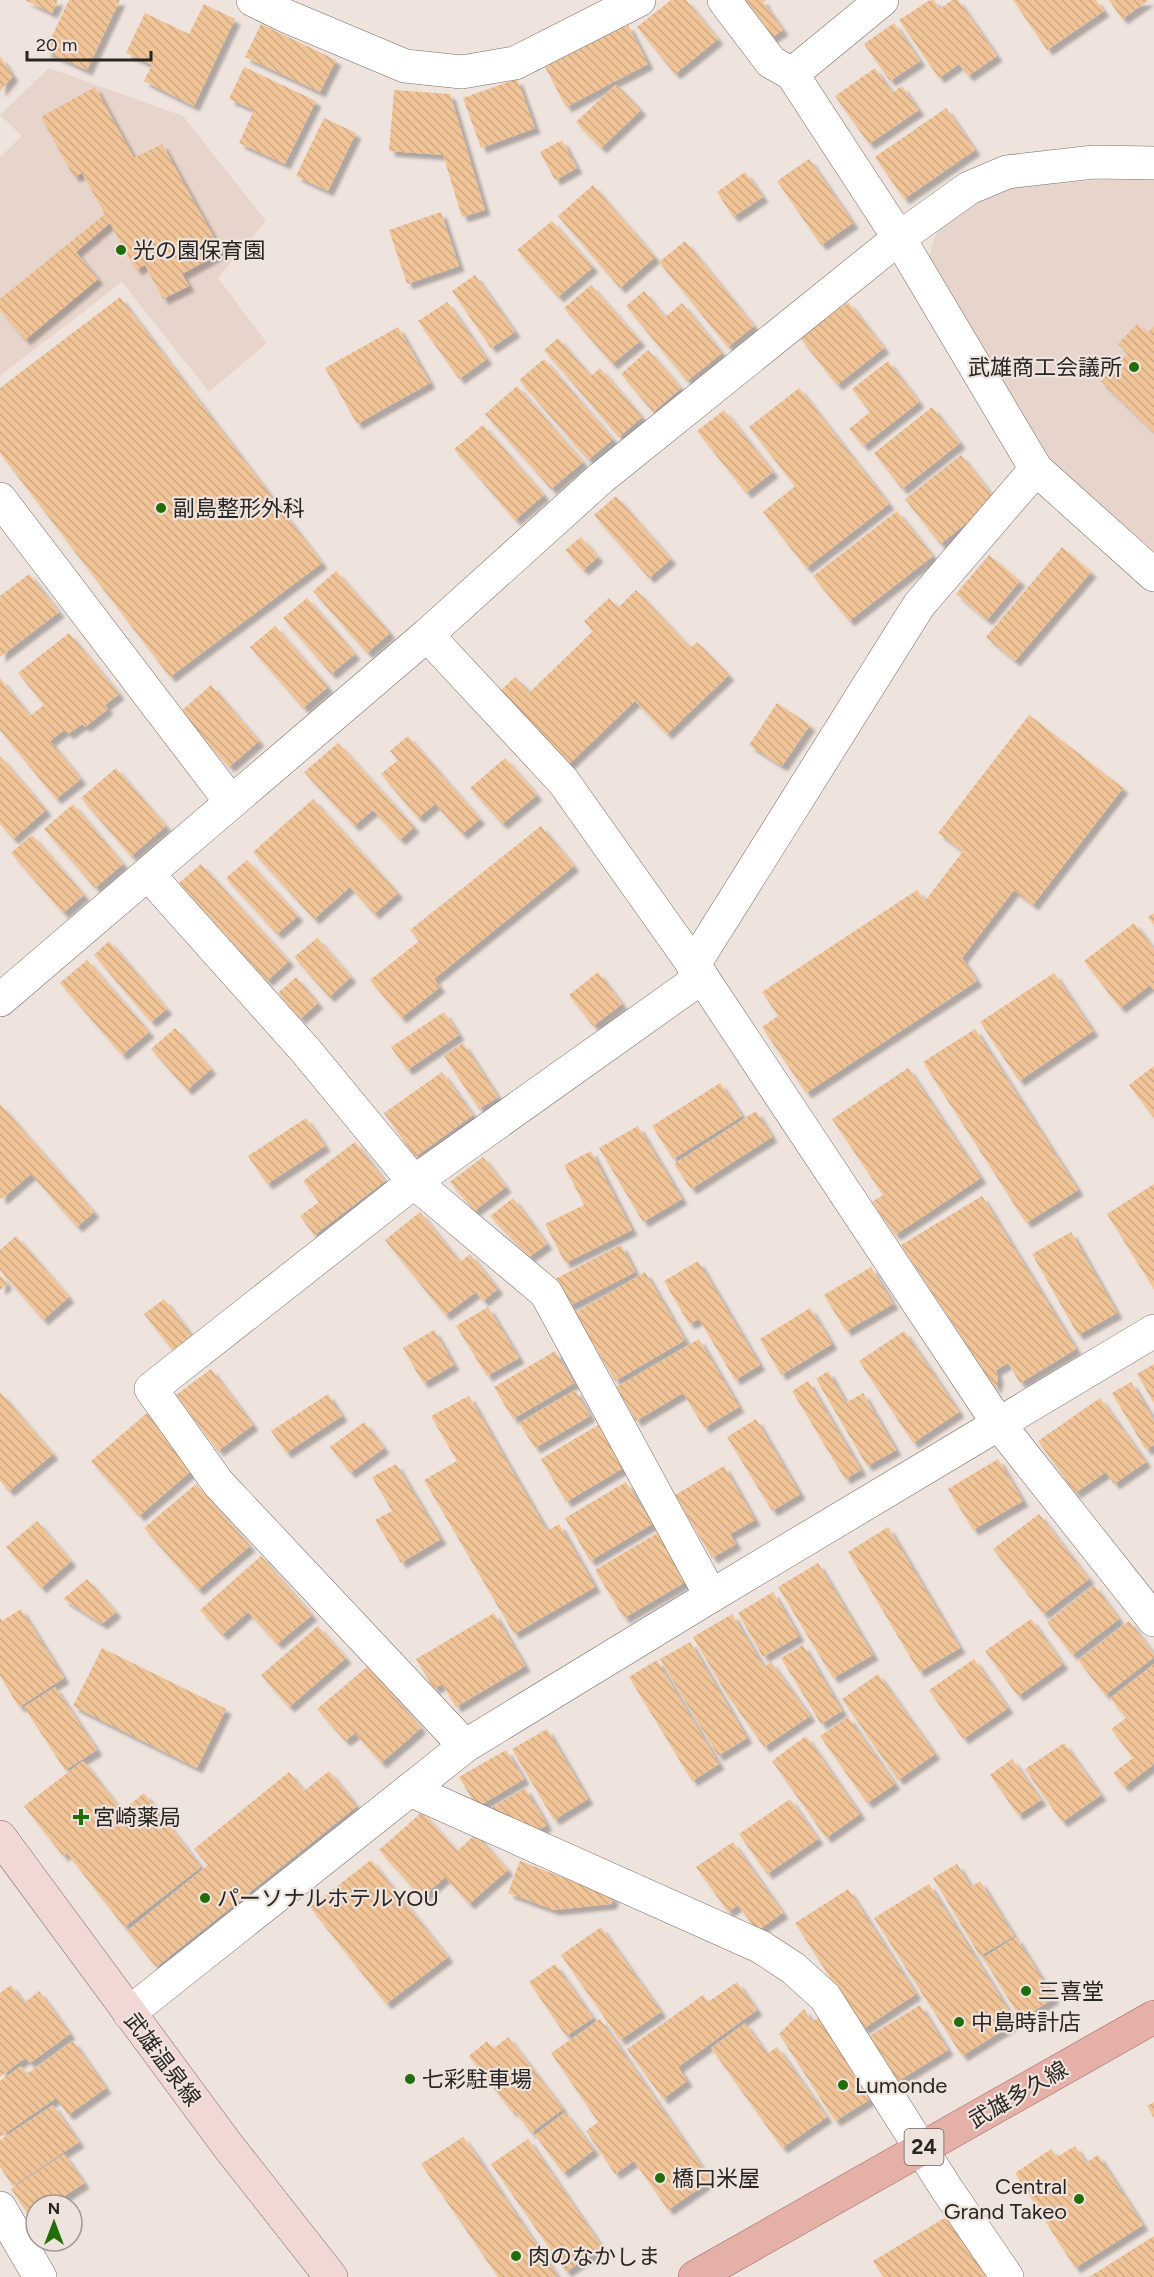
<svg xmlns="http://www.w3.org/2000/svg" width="1154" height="2277" font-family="Figtree,'Noto Sans JP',sans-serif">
  <defs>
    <pattern id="building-back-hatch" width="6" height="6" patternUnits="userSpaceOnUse" patternTransform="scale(1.5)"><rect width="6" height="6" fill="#f0c497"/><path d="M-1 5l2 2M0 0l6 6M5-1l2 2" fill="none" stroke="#cea882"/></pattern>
    <filter id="shadow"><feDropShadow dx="5.5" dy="5.5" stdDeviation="1.5" flood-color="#0004"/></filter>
  </defs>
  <rect width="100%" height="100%" fill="#efe3dd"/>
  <g fill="#e7d4cb">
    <path d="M49 68 183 116 266 221 218 278 267 343 209 392 122 282 0 376V157L22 136 0 115Z"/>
    <path d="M1099 180H1154V558L1045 463 929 257 937 231 984 198 1018 187Z"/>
  </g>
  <g fill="url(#building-back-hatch)" filter="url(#shadow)">
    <path d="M25 0H58L52 13Z"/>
    <path d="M69 0H120L87 70 45 51Z"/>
    <path d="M671 0H686L718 39 675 74 637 27Z"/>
    <path d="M741 0H766L763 2 783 30 768 40Z"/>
    <path d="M930 0H934L940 9 952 0H958L997 56 968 76 959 64 939 78 899 20Z"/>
    <path d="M1013 0H1096L1104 11 1047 50Z"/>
    <path d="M1109 0H1149L1122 19Z"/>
    <path d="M204 4 235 19 194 106 144 81 152 65 126 53 145 13 189 34Z"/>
    <path d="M894 23 920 61 890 81 864 44Z"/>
    <path d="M261 24 336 60 320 92 245 57Z"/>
    <path d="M628 25 648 64 566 107 545 67Z"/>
    <path d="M0 56 13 76 0 91Z"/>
    <path d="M244 67 316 101 285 164 239 143 254 110 229 99Z"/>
    <path d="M875 68 892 93 902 86 919 110 869 144 835 96Z"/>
    <path d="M517 79 535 128 481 148 463 98Z"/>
    <path d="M616 84 641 110 601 148 576 122Z"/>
    <path d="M95 87 134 158 162 144 222 252 182 274 189 286 163 299 145 265 136 270 110 223 76 252 98 279 25 340 0 310V299L105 214 82 173 74 177 41 117Z"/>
    <path d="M394 90 450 94 485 210 462 217 443 155 389 151Z"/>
    <path d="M946 108 975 150 904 199 875 157Z"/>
    <path d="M324 118 356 133 328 191 296 176Z"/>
    <path d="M562 140 577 168 555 180 540 152Z"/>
    <path d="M809 159 853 223 821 245 777 181Z"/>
    <path d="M745 172 763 197 733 217 717 192Z"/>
    <path d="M593 185 655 257 620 288 558 216Z"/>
    <path d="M441 212 459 266 407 284 389 230Z"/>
    <path d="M552 221 593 267 558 297 517 250Z"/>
    <path d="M685 241 754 326 728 347 659 262Z"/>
    <path d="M475 275 515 332 491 348 452 291Z"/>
    <path d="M591 285 640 341 612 364 564 308Z"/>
    <path d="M644 291 665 317 682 303 722 353 687 381 626 306Z"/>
    <path d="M120 297 322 563 170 677 0 453V388Z"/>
    <path d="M447 302 487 359 459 379 418 321Z"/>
    <path d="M848 302 884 348 837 385 800 338Z"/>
    <path d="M1137 324 1147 333 1154 326V432L1101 381 1128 353 1118 344Z"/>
    <path d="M398 327 430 383 357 424 325 368Z"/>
    <path d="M558 338 591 376 600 368 642 417 619 437 544 350Z"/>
    <path d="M648 350 681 388 653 412 621 374Z"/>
    <path d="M544 359 613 439 588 460 519 380Z"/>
    <path d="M888 361 919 402 863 446 849 429 870 412 852 389Z"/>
    <path d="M517 386 583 462 551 489 485 414Z"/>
    <path d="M799 388 889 504 806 568 763 512 795 486 749 427Z"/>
    <path d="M932 407 960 443 902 489 874 453Z"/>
    <path d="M724 410 773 472 746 493 697 431Z"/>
    <path d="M483 425 544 495 515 520 454 449Z"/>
    <path d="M961 455 996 500 940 544 905 499Z"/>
    <path d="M616 496 671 559 649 578 594 515Z"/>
    <path d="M897 511 933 556 849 621 813 576Z"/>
    <path d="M581 537 598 557 583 570 565 550Z"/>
    <path d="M1062 547 1091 572 1015 661 986 637Z"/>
    <path d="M989 555 1020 581 987 620 956 594Z"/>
    <path d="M336 571 390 633 367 653 313 591Z"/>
    <path d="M29 574 59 612 0 657V596Z"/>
    <path d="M636 590 691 648 697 642 729 675 667 734 635 701 567 766 498 693 515 677 530 692 593 631 584 621 609 598 618 608Z"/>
    <path d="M307 598 355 654 331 674 283 618Z"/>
    <path d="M275 626 328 687 303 708 250 647Z"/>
    <path d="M69 633 119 694 105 705 108 709 85 727 82 724 68 734 64 730 50 741 81 779 56 799 0 730V678L30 716 44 705 18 673Z"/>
    <path d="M211 685 259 741 229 767 180 712Z"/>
    <path d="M777 703 810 725 782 766 749 745Z"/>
    <path d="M1029 715 1123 788 1033 905 1014 890 962 958 977 981 806 1093 762 1027 778 1016 762 992 917 890 925 901 963 851 938 833Z"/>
    <path d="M408 736 480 819 462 834 435 804 418 818 381 774 398 760 390 751Z"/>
    <path d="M338 743 414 827 400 840 373 810 354 826 304 772Z"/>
    <path d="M0 756 46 810 13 839 0 824Z"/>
    <path d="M505 758 537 795 502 824 470 788Z"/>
    <path d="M116 768 166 826 131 856 81 798Z"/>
    <path d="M313 799 398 893 374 914 350 887 314 919 253 852Z"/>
    <path d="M73 804 123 864 95 888 44 829Z"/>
    <path d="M541 826 574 866 434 979 440 987 401 1018 370 980 419 941 410 930Z"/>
    <path d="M32 835 84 895 63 913 11 853Z"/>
    <path d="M247 860 298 916 277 934 226 878Z"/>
    <path d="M201 864 289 961 267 981 179 883Z"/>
    <path d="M1154 913V925L1148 917Z"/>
    <path d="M1134 923 1154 949V990L1150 985 1120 1008 1084 961Z"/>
    <path d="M317 938 351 977 329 997 294 957Z"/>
    <path d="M109 941 167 1009 151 1022 94 955Z"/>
    <path d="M87 960 149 1032 122 1055 60 983Z"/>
    <path d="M598 972 622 1004 593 1026 569 995Z"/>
    <path d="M1054 973 1093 1031 1019 1081 980 1022Z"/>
    <path d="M296 977 318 1003 300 1019 278 993Z"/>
    <path d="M444 1012 459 1035 407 1070 391 1047Z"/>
    <path d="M175 1028 211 1069 187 1090 151 1049Z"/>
    <path d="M975 1029 1078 1190 1026 1223 923 1062Z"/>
    <path d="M463 1043 498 1097 479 1109 444 1056Z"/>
    <path d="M1154 1066V1118L1129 1085Z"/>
    <path d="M908 1068 981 1178 895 1235 872 1202 883 1195 832 1119Z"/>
    <path d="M442 1072 473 1115 415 1157 384 1113Z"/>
    <path d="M720 1083 742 1116 673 1159 652 1126Z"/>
    <path d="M0 1104 94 1212 77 1227 31 1174 2 1199 0 1197Z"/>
    <path d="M756 1111 772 1137 691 1189 674 1164Z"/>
    <path d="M306 1118 325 1146 267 1184 248 1156Z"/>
    <path d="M638 1126 682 1199 643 1222 599 1148Z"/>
    <path d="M355 1142 385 1181 314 1235 300 1216 319 1202 303 1181Z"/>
    <path d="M591 1151 632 1230 565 1263 545 1224 584 1205 564 1165Z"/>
    <path d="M483 1157 506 1187 474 1211 450 1182Z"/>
    <path d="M1154 1184V1289L1107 1214Z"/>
    <path d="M982 1196 1076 1349 1020 1383 1008 1363 996 1370 998 1378 996 1389 901 1245Z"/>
    <path d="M513 1198 547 1244 529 1257 490 1216Z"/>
    <path d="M420 1212 460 1262 470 1254 498 1289 483 1301 476 1292 445 1315 385 1240Z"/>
    <path d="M1071 1232 1117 1313 1078 1335 1032 1254Z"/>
    <path d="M16 1236 69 1297 43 1320 0 1270V1250Z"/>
    <path d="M621 1245 635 1272 569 1306 555 1279Z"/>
    <path d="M698 1261 760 1365 735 1380 699 1319 689 1324 664 1281Z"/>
    <path d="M871 1267 893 1304 846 1331 824 1295Z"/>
    <path d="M645 1272 685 1340 615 1381 575 1313Z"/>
    <path d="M0 1275 7 1284 0 1290Z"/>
    <path d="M164 1299 193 1337 173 1351 144 1314Z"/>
    <path d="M488 1307 519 1358 487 1376 456 1326Z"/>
    <path d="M810 1308 832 1344 781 1375 760 1339Z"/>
    <path d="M434 1330 454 1365 423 1383 403 1348Z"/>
    <path d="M904 1331 959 1412 913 1443 859 1361Z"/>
    <path d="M699 1339 739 1407 704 1428 683 1393 636 1421 616 1387Z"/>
    <path d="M555 1351 574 1383 513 1419 494 1387Z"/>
    <path d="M1154 1364V1403L1137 1374Z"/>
    <path d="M211 1369 253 1425 218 1451 176 1395Z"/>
    <path d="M828 1371 846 1403 863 1393 896 1450 867 1466 816 1379Z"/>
    <path d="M808 1381 861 1470 845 1479 792 1391Z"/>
    <path d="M1131 1382 1154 1420V1445L1146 1450 1112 1393Z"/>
    <path d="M575 1390 590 1416 535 1448 519 1423Z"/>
    <path d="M0 1392 53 1454 9 1491 0 1481Z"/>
    <path d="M328 1394 342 1416 286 1453 271 1431Z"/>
    <path d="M469 1396 547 1531 559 1524 595 1587 514 1634 424 1480 457 1461 431 1416Z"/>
    <path d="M1100 1398 1146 1462 1114 1484 1106 1472 1075 1493 1038 1441Z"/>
    <path d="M147 1413 190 1472 139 1516 91 1461Z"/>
    <path d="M756 1419 800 1494 772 1511 727 1437Z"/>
    <path d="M364 1422 384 1448 350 1473 330 1447Z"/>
    <path d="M598 1425 623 1468 566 1502 541 1459Z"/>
    <path d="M998 1459 1023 1501 973 1530 948 1489Z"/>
    <path d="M396 1464 441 1539 401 1563 375 1520 392 1511 372 1477Z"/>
    <path d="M724 1466 755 1520 730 1534 736 1544 712 1558 675 1495Z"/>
    <path d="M626 1482 652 1524 590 1561 565 1518Z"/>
    <path d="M196 1484 250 1546 198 1590 144 1528Z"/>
    <path d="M1039 1514 1089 1579 1043 1614 993 1549Z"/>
    <path d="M37 1521 71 1561 41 1588 6 1547Z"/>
    <path d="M888 1527 960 1648 919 1672 848 1552Z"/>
    <path d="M659 1532 687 1581 624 1618 595 1570Z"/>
    <path d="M261 1556 312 1615 277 1644 248 1612 222 1635 200 1610Z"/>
    <path d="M818 1563 873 1655 833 1678 778 1587Z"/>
    <path d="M87 1579 116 1612 102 1624 63 1599Z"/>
    <path d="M1094 1585 1119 1619 1072 1655 1047 1622Z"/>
    <path d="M773 1592 799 1636 763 1657 738 1613Z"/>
    <path d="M21 1609 64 1678 19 1707 0 1676V1617L2 1621Z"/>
    <path d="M494 1613 525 1666 456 1707 442 1684 434 1689 416 1659Z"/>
    <path d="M732 1614 764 1667 771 1662 810 1716 764 1747 726 1693 693 1637Z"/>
    <path d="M1031 1619 1063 1664 1018 1696 985 1651Z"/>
    <path d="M1129 1621 1154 1654V1657L1105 1695 1078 1660Z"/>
    <path d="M318 1626 346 1658 289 1707 261 1675Z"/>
    <path d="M690 1642 747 1738 718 1756 660 1659Z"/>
    <path d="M803 1645 842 1711 821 1724 781 1658Z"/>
    <path d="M102 1648 226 1709 197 1768 73 1706Z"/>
    <path d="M974 1659 1008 1708 963 1739 929 1690Z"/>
    <path d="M657 1660 719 1764 692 1781 629 1677Z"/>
    <path d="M1154 1664V1764L1124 1787 1113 1773 1133 1758 1111 1729 1126 1718 1110 1698Z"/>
    <path d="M368 1666 421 1728 381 1763 355 1733 345 1741 317 1709Z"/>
    <path d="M878 1674 935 1754 898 1780 842 1699Z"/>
    <path d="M55 1687 97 1750 65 1770 24 1707Z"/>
    <path d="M848 1717 895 1784 867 1803 820 1736Z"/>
    <path d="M547 1729 588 1799 554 1820 512 1749Z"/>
    <path d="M806 1736 860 1814 826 1838 772 1761Z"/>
    <path d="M1064 1743 1101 1795 1062 1822 1025 1769Z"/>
    <path d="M506 1750 524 1779 477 1807 459 1777Z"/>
    <path d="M1012 1759 1041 1800 1018 1815 990 1775Z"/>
    <path d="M83 1761 122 1811 144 1793 201 1867 124 1927 67 1853 63 1856 24 1806Z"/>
    <path d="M329 1771 357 1806 156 1967 127 1931 208 1865 194 1849 289 1772 304 1791Z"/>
    <path d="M525 1788 547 1825 535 1832 488 1810Z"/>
    <path d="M790 1799 818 1839 767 1874 739 1834Z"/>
    <path d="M422 1812 457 1851 476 1834 508 1870 469 1904 445 1877 422 1898 379 1850Z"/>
    <path d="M733 1842 783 1913 757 1931 738 1905 728 1912 696 1867Z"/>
    <path d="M371 1860 448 1957 386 2004 310 1907Z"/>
    <path d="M520 1861 614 1897 611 1904 554 1910 508 1893Z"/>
    <path d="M957 1864 971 1887 980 1881 1014 1936 980 1956 933 1878Z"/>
    <path d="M929 1884 1016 2022 962 2056 874 1918Z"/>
    <path d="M848 1889 916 1994 863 2029 795 1923Z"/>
    <path d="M601 1927 661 2012 620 2040 561 1955Z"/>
    <path d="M1016 1937 1054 1998 1021 2019 983 1958Z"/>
    <path d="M555 1964 593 2018 566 2036 529 1982Z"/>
    <path d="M737 1982 757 2010 678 2067 687 2081 663 2099 627 2049 703 1995 708 2002Z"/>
    <path d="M11 1985 24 2003 39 1991 70 2034 30 2063 25 2058 0 2077V1993Z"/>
    <path d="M920 2005 948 2050 895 2083 866 2038Z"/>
    <path d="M804 2009 812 2022 825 2014 874 2097 835 2121 779 2034Z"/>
    <path d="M600 2019 711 2180 668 2210 634 2161 615 2174 586 2131 598 2122 551 2053Z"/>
    <path d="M745 2023 767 2054 777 2047 827 2117 782 2148 711 2048Z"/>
    <path d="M508 2037 563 2109 531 2133 514 2110 512 2112 469 2056 487 2041 493 2049Z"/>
    <path d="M73 2041 106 2088 68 2115 56 2098 0 2137V2081L21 2066 27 2074Z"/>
    <path d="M1154 2102V2118L1147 2106Z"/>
    <path d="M53 2105 79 2142 13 2186 0 2167V2140Z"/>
    <path d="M565 2112 594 2150 563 2173 535 2135Z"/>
    <path d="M463 2137 476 2155 558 2277H498L421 2164Z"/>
    <path d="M528 2139 602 2247 566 2272 491 2164Z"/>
    <path d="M1075 2146 1086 2163 1098 2155 1143 2225 1075 2268 1015 2173 1051 2149 1057 2157Z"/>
    <path d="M64 2154 84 2183 51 2205H36V2215L31 2218 11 2189Z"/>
    <path d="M951 2214 989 2277H883L873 2261Z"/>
    <path d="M1154 2236V2277H1089Z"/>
  </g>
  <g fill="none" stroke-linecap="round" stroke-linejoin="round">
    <defs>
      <g id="minor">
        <path d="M253 0 286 16 405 66 462 72 515 63 639 0"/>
        <path d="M724 0 771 62 792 74 899 238 1036 469 1154 575"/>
        <path d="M792 74 882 0"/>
        <path d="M0 499 231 802"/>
        <path d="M427 635 563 781 702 977 998 1423 1154 1620"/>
        <path d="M148 874 306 1051 414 1182 546 1293 711 1596"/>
        <path d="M693 966 919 605 1036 469"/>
        <path d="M0 1000 427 635 601 478 899 238 969 188 1007 172 1094 162 1154 163"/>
        <path d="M465 1746 218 1483 151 1389 414 1182 702 977"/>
        <path d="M410 1790 761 1947 793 1968 825 1997 946 2188 1007 2277"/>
        <path d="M129 2013 465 1746 711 1596 1154 1331"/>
        <path d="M0 2208 40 2277"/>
      </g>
      <path id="secondary" d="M0 1837 228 2146 331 2277"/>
      <path id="primary" d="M695 2277 1154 2017"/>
    </defs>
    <use href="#minor" stroke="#756b66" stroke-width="34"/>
    <use href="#secondary" stroke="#756b66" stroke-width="34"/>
    <use href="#primary" stroke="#975e54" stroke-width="34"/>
    <use href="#minor" stroke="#fff" stroke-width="33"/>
    <use href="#secondary" stroke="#f2d8d4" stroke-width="33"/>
    <use href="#primary" stroke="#e4b0a8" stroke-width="33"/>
  </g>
  <g fill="#226c0a" stroke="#efe3dd" stroke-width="2">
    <circle cx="121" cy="250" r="6"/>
    <circle cx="1134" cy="367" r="6"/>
    <circle cx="161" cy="508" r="6"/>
    <path d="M78 1808h6v6h6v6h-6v6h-6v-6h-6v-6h6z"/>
    <circle cx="205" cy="1898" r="6"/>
    <circle cx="1026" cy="1991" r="6"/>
    <circle cx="959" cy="2022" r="6"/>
    <circle cx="410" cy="2079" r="6"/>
    <circle cx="843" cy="2085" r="6"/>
    <circle cx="660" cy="2178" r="6"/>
    <circle cx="1079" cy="2199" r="6"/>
    <circle cx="516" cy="2256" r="6"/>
  </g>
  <g text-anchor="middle" stroke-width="4.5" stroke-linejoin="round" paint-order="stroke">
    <rect fill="#efe3dd" stroke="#645e5b" stroke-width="1.5" x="904.5" y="2129" width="39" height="36" rx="4.5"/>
    <g font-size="21" font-weight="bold" fill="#292523">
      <text x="924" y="2154">24</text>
    </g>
    <g font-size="22" fill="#292523" stroke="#efe3dd" text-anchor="start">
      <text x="133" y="258">光の園保育園</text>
      <text x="1122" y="375" text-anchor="end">武雄商工会議所</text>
      <text x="173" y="516">副島整形外科</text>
      <text x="93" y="1825">宮崎薬局</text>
      <text x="217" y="1906">パーソナルホテルYOU</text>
      <text x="1038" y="1999">三喜堂</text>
      <text x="971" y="2030">中島時計店</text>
      <text x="422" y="2087">七彩駐車場</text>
      <text x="855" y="2093">Lumonde</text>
      <text x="672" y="2186">橋口米屋</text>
      <text x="1067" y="2194" text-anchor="end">Central<tspan x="1067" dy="25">Grand Takeo</tspan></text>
      <text x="528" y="2264">肉のなかしま</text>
    </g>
    <g font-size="22" fill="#292523" stroke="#efe3dd">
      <text transform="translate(163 2059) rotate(53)" y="8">武雄温泉線</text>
      <text transform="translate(1018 2094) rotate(-30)" y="8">武雄多久線</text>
    </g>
  </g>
  <g transform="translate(54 2223)"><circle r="28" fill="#efe3dd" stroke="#a09793" stroke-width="1.5"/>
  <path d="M0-4.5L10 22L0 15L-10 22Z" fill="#226c0a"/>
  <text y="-9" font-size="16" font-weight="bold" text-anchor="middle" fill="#292523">N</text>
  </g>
  <path d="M27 51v9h124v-9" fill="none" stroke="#292523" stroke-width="3"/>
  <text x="36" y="51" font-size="18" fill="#292523" stroke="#efe3dd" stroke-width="4.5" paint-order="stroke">20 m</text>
</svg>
